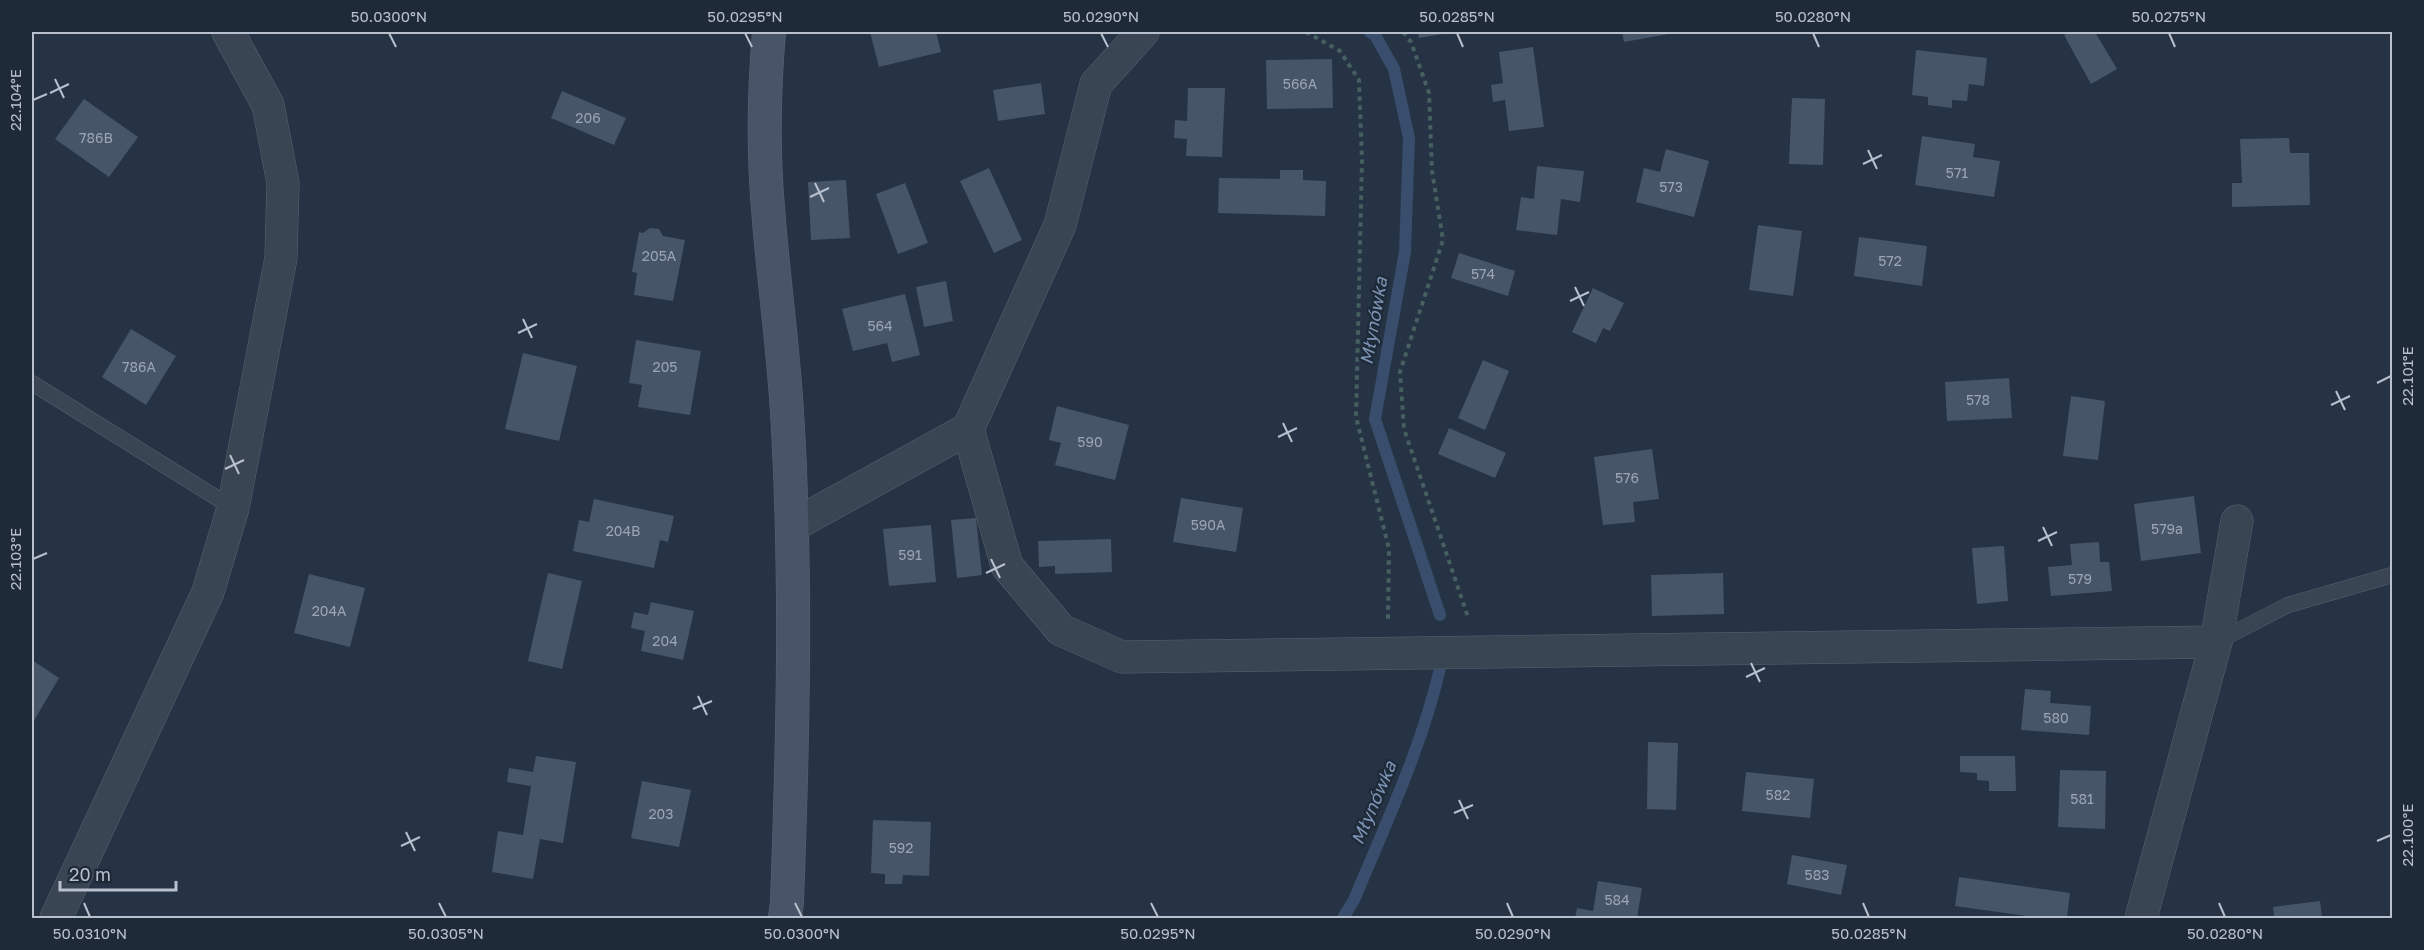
<svg xmlns="http://www.w3.org/2000/svg" width="2424" height="950" font-family="'Golos Text',sans-serif">
  <rect width="100%" height="100%" fill="#253344"/>
  <g fill="none" stroke-linecap="round" stroke-linejoin="round">
    <g stroke="#384e6c" stroke-width="12">
      <path d="M1370 32 1375 35 1394 69 1409 138 1405 252 1375 419 1440 615"/>
      <path d="M1343 918 1354 900C1386 823 1423 745 1441 664"/>
    </g>
  </g>
  <g fill="#475569">
    <path d="M870 32H936L941 52 879 67Z"/>
    <path d="M1418 32H1449V33L1419 38Z"/>
    <path d="M1622 32H1674V33L1624 42Z"/>
    <path d="M2071 32H2095L2117 69 2091 84 2064 35Z"/>
    <path d="M1533 47 1544 127 1509 131 1505 100 1493 102 1491 85 1503 83 1499 52Z"/>
    <path d="M1916 50 1987 58 1984 86 1969 84 1967 101 1952 100V108L1928 105V97L1912 95Z"/>
    <path d="M1332 59 1333 108 1267 109 1266 60Z"/>
    <path d="M1041 83 1045 114 998 121 993 90Z"/>
    <path d="M1188 88H1225L1222 157 1186 156 1187 139 1174 138 1175 120 1187 121Z"/>
    <path d="M562 91 626 118 614 145 551 118Z"/>
    <path d="M1792 98 1825 99 1823 165 1789 164Z"/>
    <path d="M84 99 138 137 109 177 55 139Z"/>
    <path d="M1922 136 1975 144 1973 157 2000 161 1994 197 1915 185Z"/>
    <path d="M2289 138 2290 153H2309L2310 205 2232 207V183H2242L2240 139Z"/>
    <path d="M1666 149 1709 161 1694 217 1636 202 1644 168 1660 172Z"/>
    <path d="M1537 166 1584 171 1580 202 1561 199 1557 235 1516 230 1521 197 1534 199Z"/>
    <path d="M989 168 1022 240 994 253 960 181Z"/>
    <path d="M1280 170H1303V180L1326 181 1325 216 1218 213 1219 178 1280 179Z"/>
    <path d="M846 180 850 238 811 240 808 182Z"/>
    <path d="M905 183 928 243 898 254 876 194Z"/>
    <path d="M1758 225 1802 231 1793 296 1749 290Z"/>
    <path d="M650 228 659 229 663 236 685 240 673 301 634 295 637 273 632 272 639 232 643 233Z"/>
    <path d="M1859 237 1927 246 1922 286 1854 276Z"/>
    <path d="M1459 253 1515 271 1508 296 1451 278Z"/>
    <path d="M946 281 953 321 924 327 916 287Z"/>
    <path d="M1593 288 1624 303 1610 331 1603 328 1596 343 1572 332Z"/>
    <path d="M905 294 920 355 892 362 887 343 853 351 842 309Z"/>
    <path d="M131 329 176 356 146 405 102 377Z"/>
    <path d="M636 340 701 351 690 415 638 407 642 385 629 383Z"/>
    <path d="M523 353 577 366 559 441 505 429Z"/>
    <path d="M1483 360 1509 371 1485 430 1458 418Z"/>
    <path d="M2009 378 2012 418 1947 421 1945 382Z"/>
    <path d="M2071 396 2105 401 2098 460 2063 456Z"/>
    <path d="M1057 406 1129 425 1115 480 1055 465 1061 443 1049 440Z"/>
    <path d="M1449 428 1506 453 1495 478 1438 454Z"/>
    <path d="M1652 449 1659 499 1633 502 1635 522 1603 525 1594 457Z"/>
    <path d="M2194 496 2201 553 2141 561 2134 504Z"/>
    <path d="M1181 498 1243 508 1236 552 1173 542Z"/>
    <path d="M594 499 674 516 668 542 660 540 654 568 573 551 579 520 589 522Z"/>
    <path d="M976 518 982 575 957 578 951 520Z"/>
    <path d="M931 525 936 582 889 586 883 529Z"/>
    <path d="M1111 539 1112 572 1055 574V566L1039 567 1038 541Z"/>
    <path d="M2099 542 2100 562H2109L2112 591 2051 596 2048 567 2072 565 2070 544Z"/>
    <path d="M2004 546 2008 601 1977 604 1972 548Z"/>
    <path d="M548 573 582 581 562 669 528 661Z"/>
    <path d="M1723 573 1724 614 1652 616 1651 575Z"/>
    <path d="M309 574 365 588 350 647 294 633Z"/>
    <path d="M651 602 694 611 683 660 641 651 645 631 631 628 634 612 648 615Z"/>
    <path d="M32 660 59 678 32 724Z"/>
    <path d="M2025 689 2051 691 2050 703 2091 706 2089 735 2021 730Z"/>
    <path d="M1648 742 1678 743 1676 810 1647 809Z"/>
    <path d="M536 756 576 762 563 843 540 839 533 879 492 872 498 831 523 835 531 786 507 782 509 768 533 772Z"/>
    <path d="M1960 756H2015L2016 791H1989V781L1977 780V773L1960 772Z"/>
    <path d="M2060 770 2106 771 2105 829 2058 827Z"/>
    <path d="M1746 772 1814 779 1810 818 1742 811Z"/>
    <path d="M642 781 691 790 679 847 631 838Z"/>
    <path d="M873 820 931 822 929 876 903 875 902 884H885V874L871 873Z"/>
    <path d="M1792 855 1847 865 1841 895 1787 884Z"/>
    <path d="M1959 877 2070 893 2067 918H2041L1955 906Z"/>
    <path d="M1598 881 1642 888 1637 918 1621 916V918H1575L1577 908 1593 911Z"/>
    <path d="M2320 901 2322 918H2274L2273 907Z"/>
  </g>
  <g fill="none" stroke-linecap="round" stroke-linejoin="round">
    <defs>
      <g id="lane">
        <path d="M32 383 233 508"/>
        <path d="M2216 642 2288 605 2392 575"/>
      </g>
      <g id="street">
        <path d="M968 429 1060 225 1096 84 1143 32"/>
        <path d="M792 526 968 429 1007 566 1061 630 1122 657 2216 642"/>
        <path d="M56 918 208 592 233 508 281 258 283 183 268 105 228 32"/>
        <path d="M2141 918 2216 642 2237 521"/>
      </g>
      <path id="secondary" d="M769 32C764 90 763 150 768 208 773 276 783 344 787 412 797 575 793 738 787 902L785 918"/>
    </defs>
    <use href="#lane" stroke="#596371" stroke-width="16"/>
    <use href="#street" stroke="#596371" stroke-width="33"/>
    <use href="#secondary" stroke="#596371" stroke-width="34"/>
    <g stroke="#465f61" stroke-width="4" stroke-dasharray="4.5 4.5" stroke-linecap="butt">
      <path d="M1306 32 1340 51 1359 80 1362 161 1356 417 1389 549 1388 619"/>
      <path d="M1403 32 1411 42 1429 93 1432 171 1443 240 1400 372 1404 429 1468 617"/>
    </g>
    <use href="#lane" stroke="#3a4554" stroke-width="15"/>
    <use href="#street" stroke="#3a4554" stroke-width="32"/>
    <use href="#secondary" stroke="#485467" stroke-width="33"/>
  </g>
  <path fill="none" stroke="#b8c0cd" stroke-width="2" d="M389 33 396 47M745 33 752 47M1101 33 1108 47M1457 33 1463 47M1813 33 1819 47M2169 33 2175 47M55 79 64 98M50 93 69 84M33 100 47 94M1868 150 1877 169M1863 164 1882 155M815 183 824 202M810 197 829 188M1575 287 1584 306M1570 301 1589 292M523 319 532 338M518 333 537 324M2377 383 2391 376M2336 391 2345 410M2331 405 2350 396M1283 423 1292 442M1278 437 1297 428M230 455 239 474M225 469 244 460M2043 527 2052 546M2038 541 2057 532M33 559 47 553M991 559 1000 578M986 573 1005 564M1751 663 1760 682M1746 677 1765 668M698 696 707 715M693 709 712 701M1459 800 1468 819M1454 813 1473 805M406 832 415 851M2377 841 2391 835M401 846 420 837M84 903 90 917M439 903 446 917M795 903 802 917M1151 903 1158 917M1507 903 1513 917M1863 903 1869 917M2219 903 2225 917"/>
  <g text-anchor="middle" stroke-width="4.5" stroke-linejoin="round" paint-order="stroke">
    <g font-size="14" fill="#9ca5b4">
      <text x="1300" y="89">566A</text>
      <text x="588" y="123">206</text>
      <text x="96" y="143">786B</text>
      <text x="1957" y="178">571</text>
      <text x="1671" y="192">573</text>
      <text x="659" y="261">205A</text>
      <text x="1890" y="266">572</text>
      <text x="1483" y="279">574</text>
      <text x="880" y="331">564</text>
      <text x="139" y="372">786A</text>
      <text x="665" y="372">205</text>
      <text x="1978" y="405">578</text>
      <text x="1090" y="447">590</text>
      <text x="1627" y="483">576</text>
      <text x="1208" y="530">590A</text>
      <text x="2167" y="534">579a</text>
      <text x="623" y="536">204B</text>
      <text x="910" y="560">591</text>
      <text x="2080" y="584">579</text>
      <text x="329" y="616">204A</text>
      <text x="665" y="646">204</text>
      <text x="2056" y="723">580</text>
      <text x="1778" y="800">582</text>
      <text x="2082" y="804">581</text>
      <text x="661" y="819">203</text>
      <text x="901" y="853">592</text>
      <text x="1817" y="880">583</text>
      <text x="1617" y="905">584</text>
    </g>
    <g font-size="18" font-style="italic" fill="#7d96b6" stroke="#1f2a39">
      <text transform="translate(1374 321) rotate(-80)" y="6">Młynówka</text>
      <text transform="translate(1374 803) rotate(-67)" y="6">Młynówka</text>
    </g>
  </g>
  <rect width="2424" height="950" fill="none" stroke="#1f2a39" stroke-width="66"/>
  <path d="M60 881v9h116v-9" fill="none" stroke="#b8c0cd" stroke-width="3"/>
  <text x="69" y="881" font-size="18" fill="#b8c0cd" stroke="#1f2a39" stroke-width="4.5" paint-order="stroke">20 m</text>
  <rect x="33" y="33" width="2358" height="884" fill="none" stroke="#b8c0cd" stroke-width="2"/>
  <g font-size="15" text-anchor="middle" fill="#b8c0cd">
    <text x="389" y="22">50.0300°N</text>
    <text x="745" y="22">50.0295°N</text>
    <text x="1101" y="22">50.0290°N</text>
    <text x="1457" y="22">50.0285°N</text>
    <text x="1813" y="22">50.0280°N</text>
    <text x="2169" y="22">50.0275°N</text>
    <text transform="translate(16 100) rotate(-90)" y="5">22.104°E</text>
    <text transform="translate(2408 376) rotate(-90)" y="5">22.101°E</text>
    <text transform="translate(16 559) rotate(-90)" y="5">22.103°E</text>
    <text transform="translate(2408 835) rotate(-90)" y="5">22.100°E</text>
    <text x="90" y="939">50.0310°N</text>
    <text x="446" y="939">50.0305°N</text>
    <text x="802" y="939">50.0300°N</text>
    <text x="1158" y="939">50.0295°N</text>
    <text x="1513" y="939">50.0290°N</text>
    <text x="1869" y="939">50.0285°N</text>
    <text x="2225" y="939">50.0280°N</text>
  </g>
</svg>
